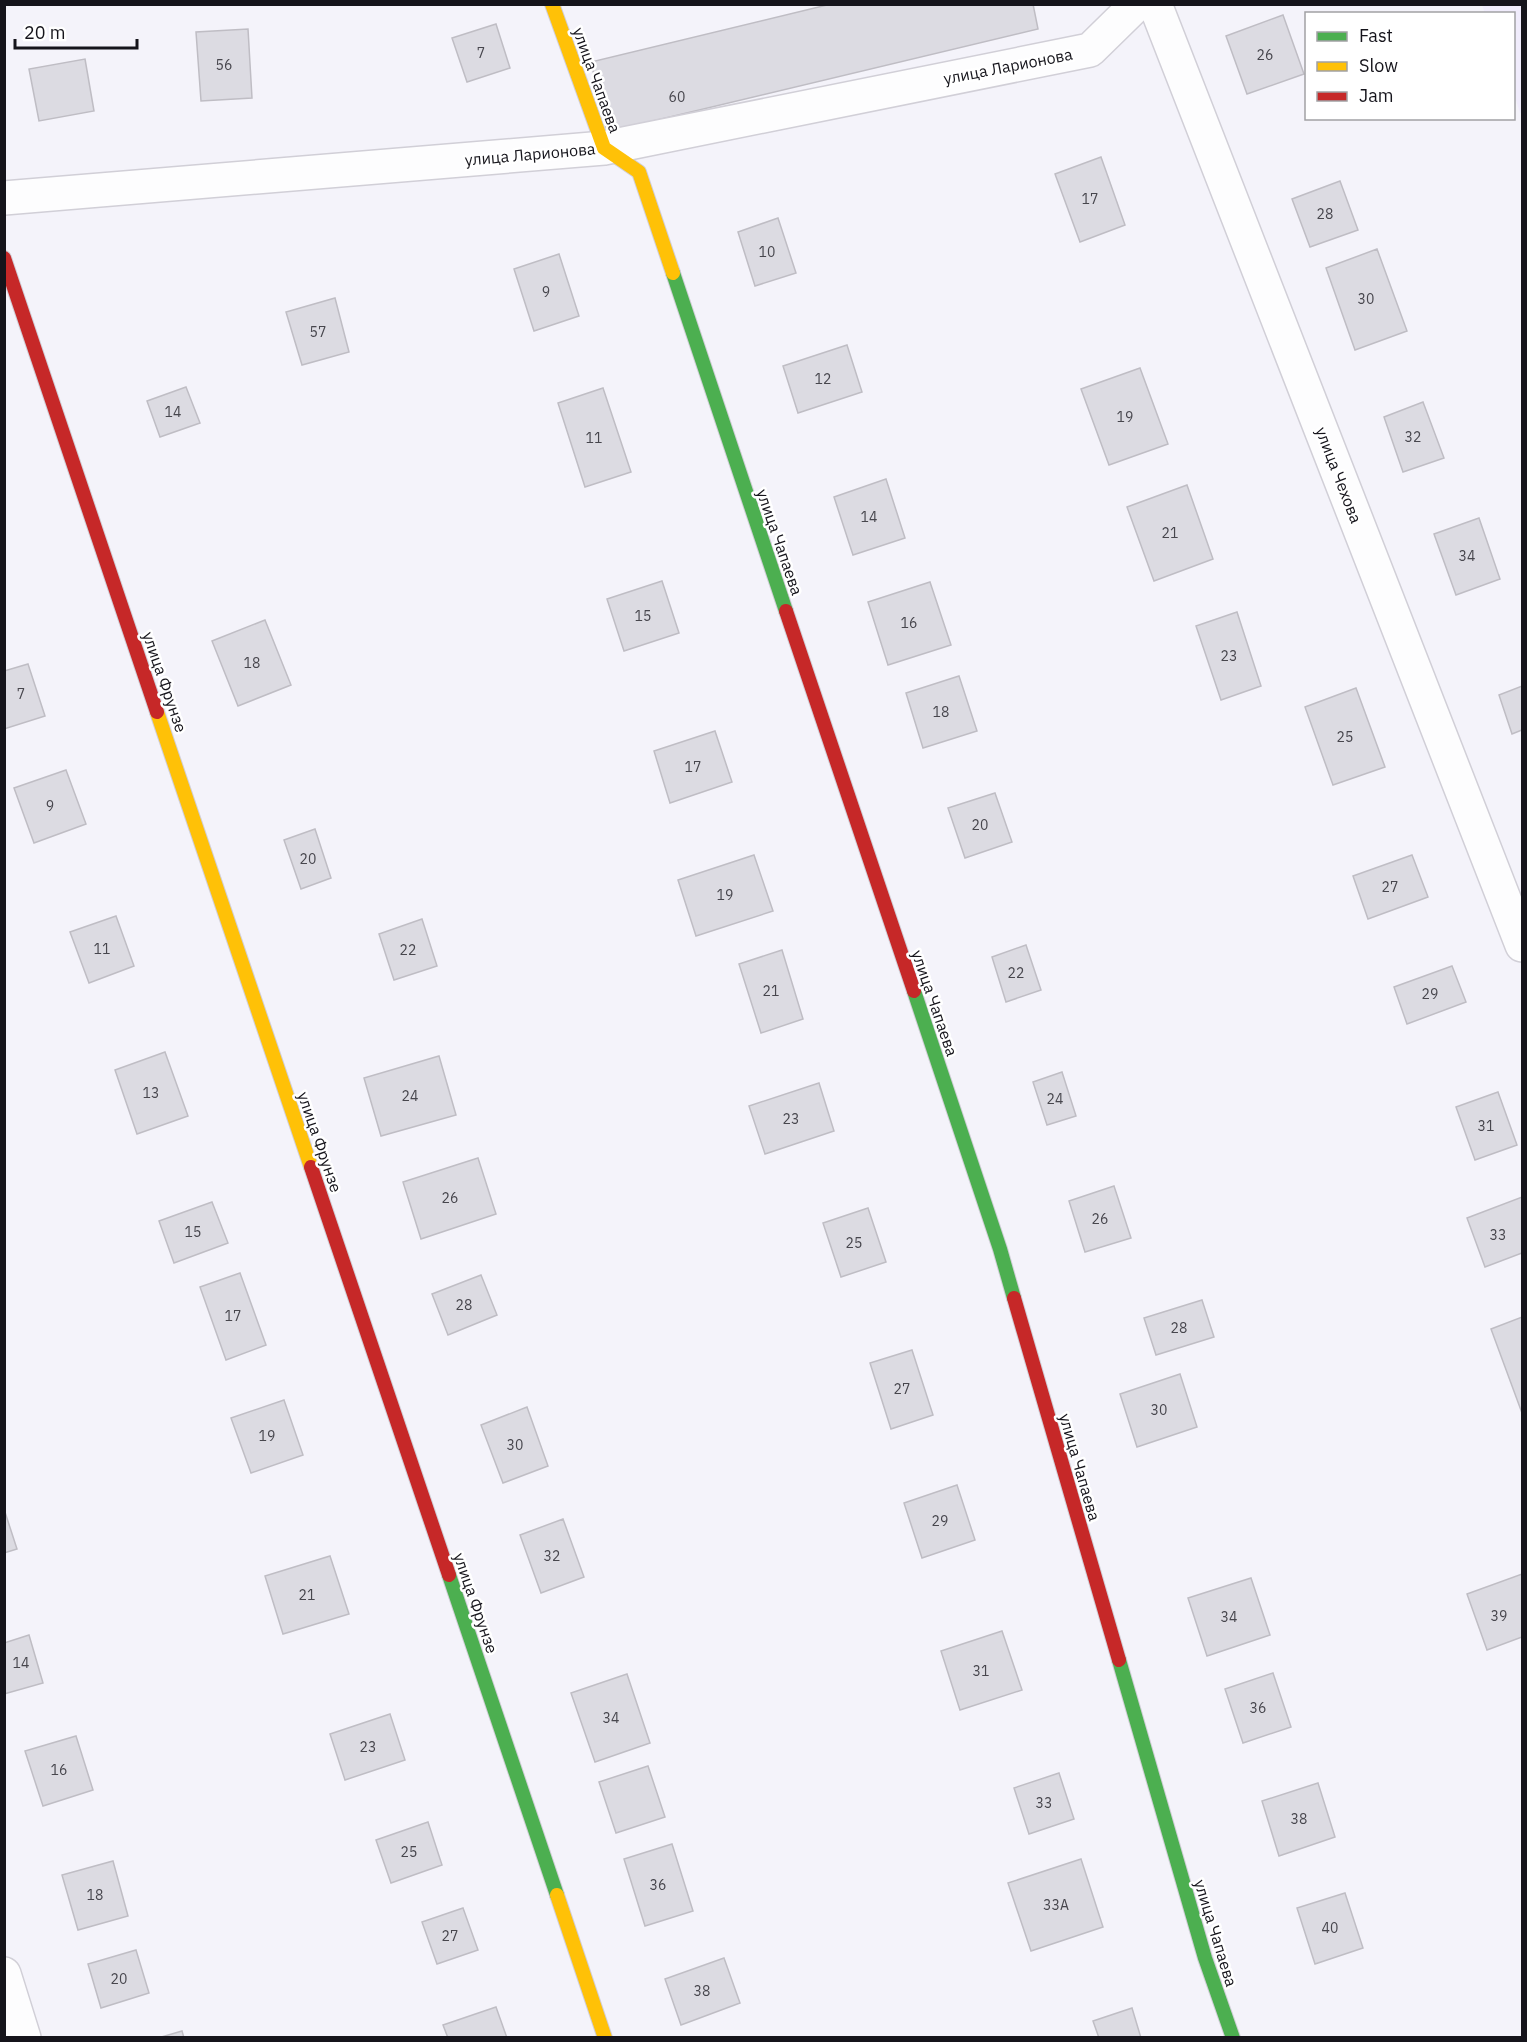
<svg xmlns="http://www.w3.org/2000/svg" width="1527" height="2042" font-family="'IBM Plex Sans',sans-serif">
  <rect width="100%" height="100%" fill="#f4f3fa"/>
  <path fill="#f0ecfc" d="M1482 5H1522V112L1520 113 1514 94V14L1485 13Z"/>
  <g fill="#dcdbe2" stroke="#bfbdc4" stroke-width="1.5">
    <path d="M831 4H1033L1038 29 607 132 591 62Z"/>
    <path d="M1283 15 1304 74 1247 94 1226 36Z"/>
    <path d="M496 24 510 68 467 82 452 38Z"/>
    <path d="M248 29 252 98 201 101 196 32Z"/>
    <path d="M85 59 94 111 39 121 29 69Z"/>
    <path d="M1101 157 1125 225 1080 242 1055 174Z"/>
    <path d="M1340 181 1358 230 1310 247 1292 199Z"/>
    <path d="M778 218 796 273 755 286 738 232Z"/>
    <path d="M1377 249 1407 331 1355 350 1326 268Z"/>
    <path d="M559 254 579 316 534 331 514 269Z"/>
    <path d="M335 298 349 352 302 365 286 312Z"/>
    <path d="M847 345 862 392 798 413 783 366Z"/>
    <path d="M1140 368 1168 444 1109 465 1081 389Z"/>
    <path d="M186 387 200 423 160 437 147 401Z"/>
    <path d="M603 388 631 472 585 487 558 403Z"/>
    <path d="M1423 402 1444 458 1403 472 1384 417Z"/>
    <path d="M886 479 905 538 853 555 834 497Z"/>
    <path d="M1187 485 1213 559 1154 581 1127 507Z"/>
    <path d="M1479 518 1500 579 1456 595 1434 534Z"/>
    <path d="M662 581 679 633 624 651 607 599Z"/>
    <path d="M930 582 951 645 888 665 868 602Z"/>
    <path d="M1237 612 1261 686 1221 700 1196 626Z"/>
    <path d="M265 620 291 685 238 706 212 641Z"/>
    <path d="M28 664 45 716 4 729V671Z"/>
    <path d="M959 676 977 731 923 748 906 693Z"/>
    <path d="M1522 686V730L1512 734 1499 695Z"/>
    <path d="M1356 688 1385 767 1333 785 1305 707Z"/>
    <path d="M715 731 732 782 670 803 654 751Z"/>
    <path d="M66 770 86 824 34 843 14 788Z"/>
    <path d="M995 793 1012 842 965 858 948 808Z"/>
    <path d="M315 829 331 878 301 889 284 840Z"/>
    <path d="M754 855 773 911 696 936 678 880Z"/>
    <path d="M1412 855 1428 897 1368 919 1353 876Z"/>
    <path d="M116 916 134 966 89 983 70 932Z"/>
    <path d="M422 919 437 966 394 980 379 934Z"/>
    <path d="M1026 945 1041 990 1006 1002 992 957Z"/>
    <path d="M782 950 803 1019 761 1033 739 964Z"/>
    <path d="M1452 966 1466 1002 1407 1024 1394 987Z"/>
    <path d="M165 1052 188 1116 137 1134 115 1070Z"/>
    <path d="M439 1056 456 1115 381 1136 364 1078Z"/>
    <path d="M1062 1072 1076 1116 1047 1125 1033 1082Z"/>
    <path d="M819 1083 834 1131 765 1154 749 1106Z"/>
    <path d="M1498 1092 1517 1145 1475 1160 1456 1107Z"/>
    <path d="M478 1158 496 1214 421 1239 403 1182Z"/>
    <path d="M1114 1186 1131 1238 1085 1252 1069 1201Z"/>
    <path d="M1522 1197V1253L1485 1267 1467 1218Z"/>
    <path d="M212 1202 228 1243 174 1263 159 1221Z"/>
    <path d="M868 1208 886 1262 841 1277 823 1223Z"/>
    <path d="M240 1273 266 1345 226 1360 200 1287Z"/>
    <path d="M481 1275 497 1315 448 1335 432 1294Z"/>
    <path d="M1202 1300 1214 1337 1156 1355 1144 1318Z"/>
    <path d="M1522 1317V1413L1491 1329Z"/>
    <path d="M912 1350 933 1415 891 1429 870 1363Z"/>
    <path d="M1180 1374 1197 1427 1137 1447 1120 1394Z"/>
    <path d="M284 1400 303 1455 251 1473 231 1418Z"/>
    <path d="M527 1407 548 1466 503 1483 481 1425Z"/>
    <path d="M957 1485 975 1540 922 1558 904 1503Z"/>
    <path d="M4 1509 17 1549 4 1553Z"/>
    <path d="M563 1519 584 1577 541 1593 520 1535Z"/>
    <path d="M330 1556 349 1614 283 1634 265 1576Z"/>
    <path d="M1522 1574V1637L1487 1650 1467 1594Z"/>
    <path d="M1251 1578 1270 1635 1207 1656 1188 1598Z"/>
    <path d="M1002 1631 1022 1690 960 1710 941 1651Z"/>
    <path d="M29 1635 43 1683 4 1694V1643Z"/>
    <path d="M1273 1673 1291 1727 1243 1743 1225 1689Z"/>
    <path d="M627 1674 650 1743 595 1762 571 1693Z"/>
    <path d="M390 1714 405 1760 345 1780 330 1734Z"/>
    <path d="M76 1736 93 1790 43 1806 25 1751Z"/>
    <path d="M648 1766 665 1817 616 1833 599 1782Z"/>
    <path d="M1059 1773 1074 1819 1029 1834 1014 1788Z"/>
    <path d="M1318 1783 1335 1837 1279 1856 1262 1801Z"/>
    <path d="M428 1822 442 1865 391 1883 376 1840Z"/>
    <path d="M672 1844 693 1911 645 1926 624 1859Z"/>
    <path d="M1081 1859 1103 1927 1031 1951 1008 1883Z"/>
    <path d="M113 1861 128 1916 78 1930 62 1875Z"/>
    <path d="M1345 1893 1363 1948 1315 1964 1297 1908Z"/>
    <path d="M463 1908 478 1950 437 1964 422 1922Z"/>
    <path d="M136 1950 149 1993 101 2008 88 1964Z"/>
    <path d="M724 1958 740 2003 681 2025 665 1979Z"/>
    <path d="M496 2007 507 2038H448L443 2025Z"/>
    <path d="M1132 2008 1141 2038H1099L1093 2021Z"/>
    <path d="M182 2031 184 2038H158Z"/>
  </g>
  <g fill="none" stroke-linecap="round" stroke-linejoin="round">
    <defs>
      <g id="street">
        <path d="M1155 4 1522 945"/>
        <path d="M4 198 604 148 1090 50 1137 4"/>
        <path d="M4 1974 24 2038"/>
      </g>
      <g id="fast">
        <path d="M673 273 786 611"/>
        <path d="M914 991 1000 1249 1014 1298"/>
        <path d="M449 1575 557 1895"/>
        <path d="M1119 1660 1205 1958 1233 2038"/>
      </g>
      <g id="slow">
        <path d="M552 4 604 148 639 172 673 273"/>
        <path d="M157 712 311 1167"/>
        <path d="M557 1895 605 2038"/>
      </g>
      <g id="jam">
        <path d="M4 258 157 712"/>
        <path d="M786 611 914 991"/>
        <path d="M311 1167 449 1575"/>
        <path d="M1014 1298 1119 1660"/>
      </g>
    </defs>
    <use href="#street" stroke="#d1cfd7" stroke-width="36"/>
    <use href="#fast" stroke="#d1cfd7" stroke-width="16"/>
    <use href="#slow" stroke="#d1cfd7" stroke-width="16"/>
    <use href="#jam" stroke="#d1cfd7" stroke-width="16"/>
    <use href="#street" stroke="#fdfdfe" stroke-width="33"/>
    <use href="#fast" stroke="#4caf50" stroke-width="14"/>
    <use href="#slow" stroke="#ffc107" stroke-width="14"/>
    <use href="#jam" stroke="#c62828" stroke-width="14"/>
  </g>
  <g text-anchor="middle" stroke-width="5" stroke-linejoin="round" paint-order="stroke">
    <g font-size="14" fill="#47464d">
      <text x="481" y="58">7</text>
      <text x="1265" y="60">26</text>
      <text x="224" y="70">56</text>
      <text x="677" y="102">60</text>
      <text x="1090" y="204">17</text>
      <text x="1325" y="219">28</text>
      <text x="767" y="257">10</text>
      <text x="546" y="297">9</text>
      <text x="1366" y="304">30</text>
      <text x="318" y="337">57</text>
      <text x="823" y="384">12</text>
      <text x="173" y="417">14</text>
      <text x="1125" y="422">19</text>
      <text x="1413" y="442">32</text>
      <text x="594" y="443">11</text>
      <text x="869" y="522">14</text>
      <text x="1170" y="538">21</text>
      <text x="1467" y="561">34</text>
      <text x="643" y="621">15</text>
      <text x="909" y="628">16</text>
      <text x="1229" y="661">23</text>
      <text x="252" y="668">18</text>
      <text x="21" y="699">7</text>
      <text x="941" y="717">18</text>
      <text x="1345" y="742">25</text>
      <text x="693" y="772">17</text>
      <text x="50" y="811">9</text>
      <text x="980" y="830">20</text>
      <text x="308" y="864">20</text>
      <text x="1390" y="892">27</text>
      <text x="725" y="900">19</text>
      <text x="102" y="954">11</text>
      <text x="408" y="955">22</text>
      <text x="1016" y="978">22</text>
      <text x="771" y="996">21</text>
      <text x="1430" y="999">29</text>
      <text x="151" y="1098">13</text>
      <text x="410" y="1101">24</text>
      <text x="1055" y="1104">24</text>
      <text x="791" y="1124">23</text>
      <text x="1486" y="1131">31</text>
      <text x="450" y="1203">26</text>
      <text x="1100" y="1224">26</text>
      <text x="193" y="1237">15</text>
      <text x="1498" y="1240">33</text>
      <text x="854" y="1248">25</text>
      <text x="464" y="1310">28</text>
      <text x="233" y="1321">17</text>
      <text x="1179" y="1333">28</text>
      <text x="902" y="1394">27</text>
      <text x="1159" y="1415">30</text>
      <text x="267" y="1441">19</text>
      <text x="515" y="1450">30</text>
      <text x="940" y="1526">29</text>
      <text x="552" y="1561">32</text>
      <text x="307" y="1600">21</text>
      <text x="1499" y="1621">39</text>
      <text x="1229" y="1622">34</text>
      <text x="21" y="1668">14</text>
      <text x="981" y="1676">31</text>
      <text x="1258" y="1713">36</text>
      <text x="611" y="1723">34</text>
      <text x="368" y="1752">23</text>
      <text x="59" y="1775">16</text>
      <text x="1044" y="1808">33</text>
      <text x="1299" y="1824">38</text>
      <text x="409" y="1857">25</text>
      <text x="658" y="1890">36</text>
      <text x="95" y="1900">18</text>
      <text x="1056" y="1910">33А</text>
      <text x="1330" y="1933">40</text>
      <text x="450" y="1941">27</text>
      <text x="119" y="1984">20</text>
      <text x="702" y="1996">38</text>
    </g>
    <g font-size="16" fill="#15141b" stroke="#fff">
      <text transform="translate(1008 66) rotate(-11)" y="6">улица Ларионова</text>
      <text transform="translate(597 80) rotate(70)" y="6">улица Чапаева</text>
      <text transform="translate(530 154) rotate(-5)" y="6">улица Ларионова</text>
      <text transform="translate(1339 475) rotate(69)" y="6">улица Чехова</text>
      <text transform="translate(780 542) rotate(71)" y="6">улица Чапаева</text>
      <text transform="translate(165 682) rotate(71)" y="6">улица Фрунзе</text>
      <text transform="translate(935 1003) rotate(71)" y="6">улица Чапаева</text>
      <text transform="translate(320 1142) rotate(71)" y="6">улица Фрунзе</text>
      <text transform="translate(1080 1467) rotate(74)" y="6">улица Чапаева</text>
      <text transform="translate(476 1603) rotate(71)" y="6">улица Фрунзе</text>
      <text transform="translate(1216 1933) rotate(73)" y="6">улица Чапаева</text>
    </g>
  </g>
  <rect width="1527" height="2042" fill="none" stroke="#15141b" stroke-width="12"/>
  <rect x="1305" y="12" width="210" height="108" fill="#ffffff" stroke="#a1a1a4" stroke-width="1.5"/>
  <rect x="1317" y="32" width="30" height="9" fill="#4caf50" stroke="#a1a1a4" stroke-width="1.5"/>
  <text x="1359" y="42" font-size="18" fill="#15141b">Fast</text>
  <rect x="1317" y="62" width="30" height="9" fill="#ffc107" stroke="#a1a1a4" stroke-width="1.5"/>
  <text x="1359" y="72" font-size="18" fill="#15141b">Slow</text>
  <rect x="1317" y="92" width="30" height="9" fill="#c62828" stroke="#a1a1a4" stroke-width="1.5"/>
  <text x="1359" y="102" font-size="18" fill="#15141b">Jam</text>
  <path d="M15 39v9h122v-9" fill="none" stroke="#15141b" stroke-width="3"/>
  <text x="24" y="39" font-size="18" fill="#15141b" stroke="#ffffff" stroke-width="4.5" paint-order="stroke">20 m</text>
</svg>
